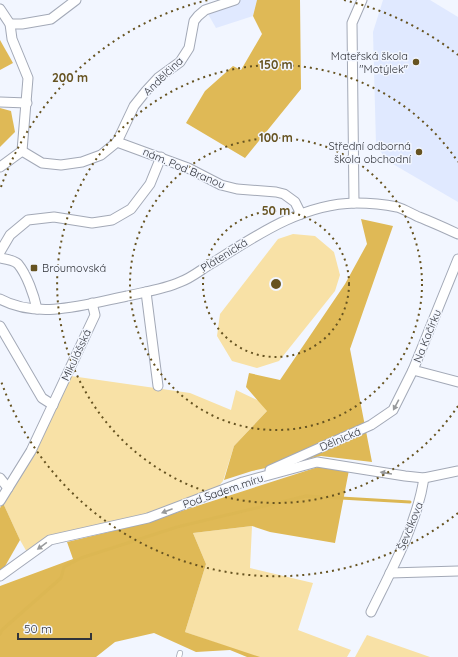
<svg xmlns="http://www.w3.org/2000/svg" width="458" height="657" font-family="Quicksand,sans-serif">
  <rect width="100%" height="100%" fill="#f2f6ff"/>
  <g fill="#e0e9ff">
    <path d="M240 0H257L253 16 216 28 208 14Z"/>
    <path d="M383 0H430L458 17V202L386 160 376 144 373 32Z"/>
  </g>
  <g fill="#f8e1a6">
    <path d="M293 234 315 236 334 252 340 275 335 291 279 361 257 368 232 361 217 336 220 314 278 239Z"/>
    <path d="M71 376 190 393 231 410 236 390 270 406 267 411 234 446 223 481 217 488 147 516 92 527 28 554 20 540 3 503Z"/>
    <path d="M252 526 250 568 313 583 298 630 351 650 347 657H256L185 632 206 564 193 533Z"/>
    <path d="M367 635 430 657H355Z"/>
  </g>
  <g fill="#dfb956">
    <path d="M257 0H300L301 89 245 158 186 123 205 91 233 66 241 70 262 34 253 16Z"/>
    <path d="M0 40 13 63 0 70Z"/>
    <path d="M0 108 11 111 15 132 0 147Z"/>
    <path d="M361 219 393 226 350 349 372 462 321 456 252 471 224 480 234 446 267 411 246 387 249 373 280 380 345 284 367 244Z"/>
    <path d="M318 467 349 470 335 543 270 532 252 526 193 533 206 564 185 632 260 657H247L230 650 196 652 154 633 115 642 96 657H0V586L73 559 67 542 138 525Z"/>
    <path d="M3 503 20 540 0 575V508Z"/>
  </g>
  <g fill="none" stroke-linecap="round" stroke-linejoin="round">
    <path stroke="#dcb753" stroke-width="3" d="M0 634 2 630 61 578 64 567 81 558 177 527 306 496 410 502"/>
    <defs>
      <path id="lane" d="M179 657 180 653"/>
      <g id="street">
        <path d="M0 9 10 24 12 39 28 78 22 151 0 167"/>
        <path d="M10 24H22L51 19 76 0"/>
        <path d="M0 102 27 103"/>
        <path d="M117 142 188 168 221 185 237 189 276 192 284 194 295 202 301 214"/>
        <path d="M22 151 42 163 61 165 82 162 101 155 117 142 134 106 146 91 158 78 180 62 189 48 194 21 198 16 205 10 235 0"/>
        <path d="M354 203 352 23 362 0"/>
        <path d="M0 252 10 235 28 220 54 217 92 223 112 220 131 209 150 184 161 157"/>
        <path d="M0 258C6 259 14 260 18 264 27 275 34 295 37 309"/>
        <path d="M458 259 413 370 458 382"/>
        <path d="M146 292 158 386"/>
        <path d="M0 299C38 320 88 304 127 296 144 292 165 289 180 282 192 278 203 268 214 262 257 235 302 204 355 203 368 203 383 204 397 207 404 209 412 214 419 217 432 222 445 228 458 234"/>
        <path d="M0 326 42 398 53 405"/>
        <path d="M270 470 371 425 393 410 413 370"/>
        <path d="M0 478 8 488"/>
        <path d="M0 501 31 451 95 315 92 303"/>
        <path d="M390 573 458 571"/>
        <path d="M0 576 50 540 148 518 243 482 317 462 405 476 424 478 458 471"/>
        <path d="M371 612C392 569 417 524 424 478"/>
      </g>
    </defs>
    <use href="#lane" stroke="#a3a9b7" stroke-width="6"/>
    <use href="#street" stroke="#a3a9b7" stroke-width="11"/>
    <use href="#lane" stroke="#fff" stroke-width="4.5"/>
    <use href="#street" stroke="#fff" stroke-width="9"/>
  </g>
  <defs><path id="oneway-solid" d="M-6-.8H1V-3.2L6.5 0L1 3.2V.8H-6Z"/></defs>
  <g fill="#989a9c">
    <use href="#oneway-solid" transform="translate(396 405) rotate(118)"/>
    <use href="#oneway-solid" transform="translate(386 473) rotate(-171)"/>
    <use href="#oneway-solid" transform="translate(167 511) rotate(159)"/>
    <use href="#oneway-solid" transform="translate(42 546) rotate(144)"/>
  </g>
  <g fill="none" stroke="#665321" stroke-width="2" stroke-dasharray="2 4">
    <circle cx="276" cy="284" r="73"/>
    <circle cx="276" cy="284" r="146"/>
    <path d="M458 406A219 219 0 1 1 458 162"/>
    <path d="M458 513A292 292 0 0 1 1 381M1 187A292 292 0 0 1 208 0M344 0A292 292 0 0 1 458 55"/>
  </g>
  <g fill="#665321" stroke="#f2f6ff" stroke-width="1.5">
    <circle cx="416" cy="62" r="4"/>
    <circle cx="419" cy="152" r="4"/>
    <rect x="30" y="264" width="8" height="8" rx="2"/>
  </g>
  <g text-anchor="middle" stroke-width="3" stroke-linejoin="round" paint-order="stroke">
    <g font-size="11" fill="#32343a" stroke="#f2f6ff" text-anchor="end">
      <text x="408" y="60">Mateřská škola<tspan x="408" dy="13">"Motýlek"</tspan></text>
      <text x="411" y="150">Střední odborná<tspan x="411" dy="13">škola obchodní</tspan></text>
      <text x="42" y="272" text-anchor="start">Broumovská</text>
    </g>
    <g font-size="11" fill="#32343a" stroke="#f2f6ff">
      <text transform="translate(163 76) rotate(-44)" y="4">Andělčina</text>
      <text transform="translate(184 168) rotate(23)" y="4">nám. Pod Branou</text>
      <text transform="translate(224 255) rotate(-32)" y="4">Plátenická</text>
      <text transform="translate(427 336) rotate(-68)" y="4">Na Kačírku</text>
      <text transform="translate(76 355) rotate(-65)" y="4">Mikulášská</text>
      <text transform="translate(340 439) rotate(-23)" y="4">Dělnická</text>
      <text transform="translate(223 491) rotate(-19)" y="4">Pod Sadem míru</text>
      <text transform="translate(410 526) rotate(-68)" y="4">Ševčíkova</text>
    </g>
  </g>
  <circle cx="276" cy="284" r="6" fill="#665321" stroke="#f2f6ff" stroke-width="2"/>
  <g font-size="12" text-anchor="middle" font-weight="bold" fill="#665321" stroke="#f2f6ff" stroke-width="3" stroke-linejoin="round" paint-order="stroke">
    <text x="276" y="69">150 m</text>
    <text x="70" y="82">200 m</text>
    <text x="276" y="142">100 m</text>
    <text x="276" y="215">50 m</text>
  </g>
  <path d="M18 633v6h73v-6" fill="none" stroke="#32343a" stroke-width="2"/>
  <text x="24" y="633" font-size="12" fill="#32343a" stroke="#f2f6ff" stroke-width="3" paint-order="stroke">50 m</text>
</svg>
